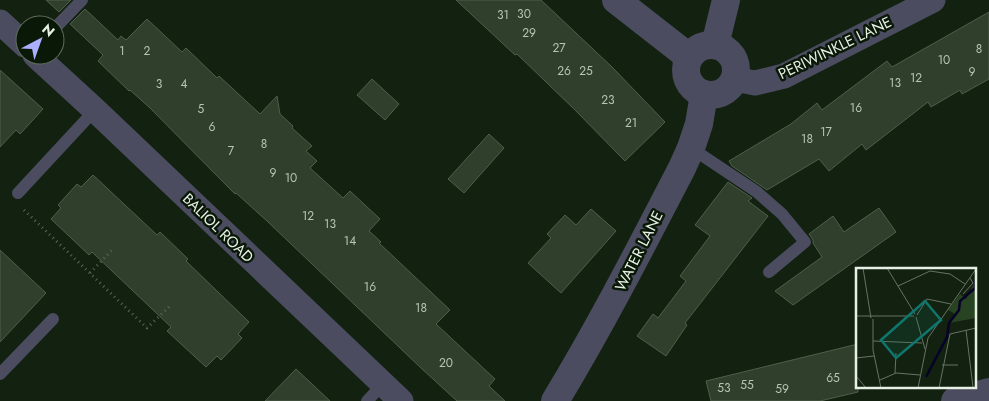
<svg xmlns="http://www.w3.org/2000/svg" width="989" height="401" font-family="Jost,sans-serif">
  <rect width="100%" height="100%" fill="#132110"/>
  <g fill="#303f2c" stroke="#4e5f4a">
    <path d="M46 0H71L59 12Z"/>
    <path d="M456 0H541L612 67 665 122 625 161 575 110 517 54 515 55Z"/>
    <path d="M85 9 118 40 121 36 126 40 147 19 182 52 186 48 217 78 219 76 260 114 277 96 280 114 293 126 292 128 312 146 306 151 317 161 310 168 343 198 350 191 380 219 369 231 381 242 379 243 450 310 436 324 495 379 489 386 505 401H457L421 368 267 221 236 193 235 194 150 108 130 90 129 91 98 61 103 55 70 24Z"/>
    <path d="M989 12V79L962 94 960 90 931 107 928 102 866 150 862 144 829 171 819 159 767 190 732 166 729 161 791 124 817 103 822 110 887 61 892 67Z"/>
    <path d="M0 70 43 109 20 134 16 130 0 147Z"/>
    <path d="M372 79 399 104 385 120 357 95Z"/>
    <path d="M489 134 504 148 464 193 448 179Z"/>
    <path d="M93 175 157 235 160 232 188 259 186 261 249 322 238 334 242 338 221 360 217 356 206 367 167 331 171 327 92 252 89 255 51 219 61 208 58 205 77 184 81 187Z"/>
    <path d="M728 182 752 198 748 201 768 216 685 323 687 325 666 356 637 336 653 314 658 318 686 281 680 276 710 236 695 225Z"/>
    <path d="M879 208 896 232 793 305 775 291 822 257 813 243V240L809 234 833 216 844 232Z"/>
    <path d="M591 209 616 231 561 293 528 263 551 238 547 234 565 215 576 225Z"/>
    <path d="M0 250 46 293 0 342Z"/>
    <path d="M858 344V392L820 401H711L706 381Z"/>
    <path d="M296 369 330 401H265Z"/>
  </g>
  <g fill="none" stroke-linecap="round" stroke-linejoin="round">
    <g stroke="#5a6657" stroke-width="3" stroke-dasharray="1 4" stroke-linecap="butt">
      <path d="M24 210 147 328 170 306"/>
      <path d="M90 273 112 250"/>
    </g>
    <g stroke="#4b4c60" stroke-width="12">
      <path d="M55 28 82 0"/>
      <path d="M691 148 757 192 782 214 805 242 769 272"/>
      <path d="M18 193 95 110"/>
      <path d="M0 374 53 319"/>
      <path d="M367 401 383 384"/>
    </g>
    <g stroke="#4b4c60" stroke-width="25">
      <path d="M0 22 25 45"/>
      <path d="M35 55 95 110 401 401"/>
      <path d="M734 79 755 83 784 76 933 0"/>
    </g>
    <g stroke="#4b4c60" stroke-width="28">
      <path d="M616 0 689 57"/>
      <path d="M715 45 726 0"/>
      <circle cx="711" cy="70" r="25"/>
      <path d="M555 401C601 325 641 247 682 168L691 148 699 124 704 94"/>
      <path d="M955 401 989 392"/>
    </g>
  </g>
  <g text-anchor="middle" stroke-width="5" stroke-linejoin="round" paint-order="stroke">
    <g font-size="12" fill="#b8c4b6">
      <text x="524" y="18">30</text>
      <text x="503" y="19">31</text>
      <text x="529" y="37">29</text>
      <text x="559" y="52">27</text>
      <text x="979" y="53">8</text>
      <text x="122" y="55">1</text>
      <text x="147" y="55">2</text>
      <text x="944" y="64">10</text>
      <text x="564" y="75">26</text>
      <text x="586" y="75">25</text>
      <text x="972" y="76">9</text>
      <text x="916" y="82">12</text>
      <text x="895" y="87">13</text>
      <text x="159" y="88">3</text>
      <text x="184" y="88">4</text>
      <text x="608" y="104">23</text>
      <text x="856" y="112">16</text>
      <text x="201" y="113">5</text>
      <text x="631" y="127">21</text>
      <text x="212" y="131">6</text>
      <text x="826" y="136">17</text>
      <text x="807" y="143">18</text>
      <text x="264" y="148">8</text>
      <text x="231" y="155">7</text>
      <text x="273" y="177">9</text>
      <text x="291" y="182">10</text>
      <text x="308" y="220">12</text>
      <text x="330" y="228">13</text>
      <text x="350" y="245">14</text>
      <text x="370" y="291">16</text>
      <text x="421" y="312">18</text>
      <text x="446" y="367">20</text>
      <text x="833" y="382">65</text>
      <text x="747" y="389">55</text>
      <text x="724" y="392">53</text>
      <text x="782" y="393">59</text>
    </g>
    <g font-size="15" fill="#e6f0e4" stroke="#0a1807">
      <text transform="translate(835 48) rotate(-26)" y="5">PERIWINKLE LANE</text>
      <text transform="translate(218 228) rotate(44)" y="5">BALIOL ROAD</text>
      <text transform="translate(639 251) rotate(-63)" y="5">WATER LANE</text>
    </g>
  </g>
  <g transform="translate(856 268)">
    <rect width="120" height="120" fill="#132110"/>
    <path d="M120 12V50L93 55 99 46 92 42 104 26 110 31Z" fill="#274321"/>
    <path fill="none" stroke="#080228" stroke-width="2.5" d="M70 109 91 69 93 55 103 42 104 33 119 20 120 12"/>
    <path fill="none" stroke="#677465" stroke-width="1" d="M7 0 15 50M31 0 59 46M42 18 74 3 94 6 109 16M107 26 117 15 114 10M61 47 71 31 95 36M0 48H58M60 49 69 81M17 51V82L25 120M110 62 117 119M17 73 66 75M0 90 18 88M86 97H102M39 105 40 85M0 108 10 120M24 112 40 105 64 107M62 120 72 70 120 1M83 120 94 66 120 60"/>
    <path fill="#0f766e" fill-opacity="0.15" stroke="#0f766e" stroke-width="2.5" d="M69 33 85 52 40 90 25 72Z"/>
    <rect width="120" height="120" fill="none" stroke="#e6f0e4" stroke-width="2.5"/>
  </g>
  <g transform="translate(40 40) rotate(41)"><circle r="24" fill="#0a1807" stroke="#626e5f"/>
  <path d="M0-4L9 19L0 12L-9 19Z" fill="#acaffb"/>
  <text y="-8" font-size="14" font-weight="bold" text-anchor="middle" fill="#e6f0e4">N</text>
  </g>
</svg>
